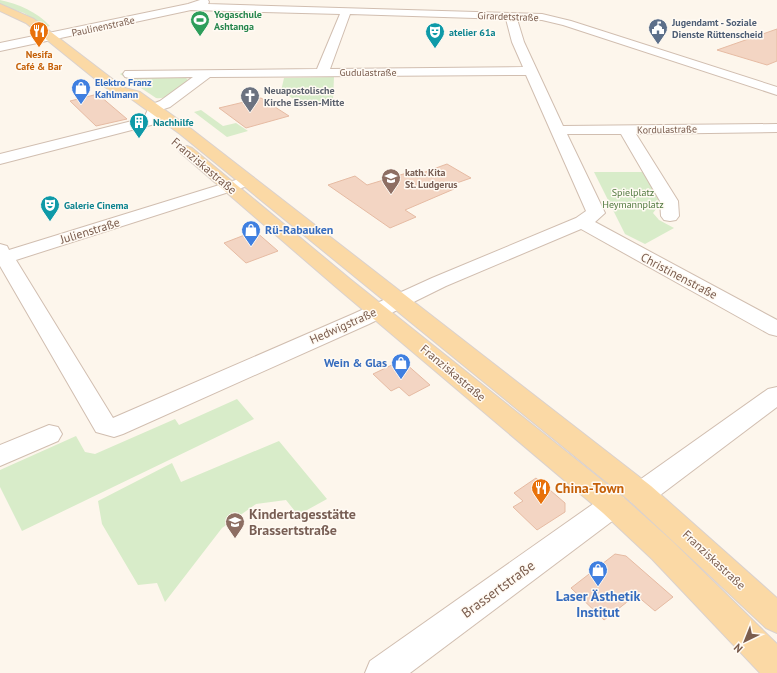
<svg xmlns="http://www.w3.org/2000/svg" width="777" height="673" font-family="'PT Sans',sans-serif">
  <rect width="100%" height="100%" fill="#fdf6ec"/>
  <g fill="#d8ecc9">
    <path d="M0 0C19 4 37 12 50 26L46 27 24 13 0 5Z"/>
    <path d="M124 72 182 76 186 78 189 81C180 88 169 100 156 98L120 74Z"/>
    <path d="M334 77 333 100 314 104 303 105 281 91 284 78Z"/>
    <path d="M201 110 223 126 236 123 248 131 227 137 194 112Z"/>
    <path d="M594 172H647L663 200 653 213 659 220 674 228 645 244 625 234Z"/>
    <path d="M237 399 254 419 22 531 0 487V470L76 436 85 452 95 454 175 419 179 425Z"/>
    <path d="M279 441 327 499 298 515 286 500 256 504 222 528 165 602 157 583 138 585 102 524 98 501 172 463 181 482Z"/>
  </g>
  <g fill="#f3d5c3" stroke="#e6bba3">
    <path d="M777 29V61L767 65 717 50Z"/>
    <path d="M98 94 107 102 127 119 96 126 70 101Z"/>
    <path d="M261 98 289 116 246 128 219 108Z"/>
    <path d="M447 164 471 178 448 186 454 189 405 210 416 217 390 228 328 185 355 176 367 185 420 169 425 172Z"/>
    <path d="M255 231 278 251 246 263 224 243Z"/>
    <path d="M396 363H405L430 385 409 396 399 387 391 391 373 374Z"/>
    <path d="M536 478 565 503V512L537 530 513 507 523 501 514 493Z"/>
    <path d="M615 554 626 556 673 597 655 611 636 595 604 620 571 588Z"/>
  </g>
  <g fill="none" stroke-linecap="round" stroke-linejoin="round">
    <defs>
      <g id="minor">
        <path d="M200 0H208L209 2 208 4 542 14 571 21 777 87V95L563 25 542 20 517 19 524 42 563 126 777 124V132L636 134 678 201 679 216 676 220 670 221 664 220 661 216 660 201 621 134H567L605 213 595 222 777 320V336L769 334 581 229 446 286 369 324 123 434 114 437 96 432 0 266V244L7 246 9 250 242 178 248 176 254 178 256 181 254 184 16 260 113 418 353 314 432 278 576 218 586 211 526 75 210 77 170 107 161 110 155 124 0 164V154L144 118 150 105 160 101 193 77 129 78 125 77 123 74 125 71 317 69 340 14 191 10 0 51V43L188 4ZM350 14 506 19 512 42 523 67 330 69Z"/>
        <path d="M777 387V407L651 502 641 505 631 502 627 494 631 486 768 389Z"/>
        <path d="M49 425 58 427 62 434 58 441 0 466V445Z"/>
        <path d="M613 494 623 497 627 505 623 513 410 673H365L370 661 603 497Z"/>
      </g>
      <g id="major">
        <path d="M0 4 34 19 115 81 125 88 140 92 190 128 651 486 777 598V633L766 628 631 502 180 134 130 98 115 94 105 87 26 23 0 11Z"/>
        <path d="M187 146 192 148 350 279 623 497 672 541 777 644V673H760L652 559 603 513 336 287 182 154 179 151 182 148Z"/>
      </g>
    </defs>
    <use href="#minor" stroke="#d1beb0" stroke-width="2"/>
    <use href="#major" stroke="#dad1cd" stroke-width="2"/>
    <use href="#minor" fill="#fff" fill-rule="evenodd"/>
    <use href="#major" fill="#fbd9a5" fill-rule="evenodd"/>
  </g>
  <defs>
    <symbol id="stadium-pin" viewBox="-11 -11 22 30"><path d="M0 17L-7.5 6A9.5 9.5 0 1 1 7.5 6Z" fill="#2e9e5b" stroke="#fffaf3"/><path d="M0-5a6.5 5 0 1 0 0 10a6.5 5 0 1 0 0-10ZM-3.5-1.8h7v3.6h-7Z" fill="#fff"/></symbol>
    <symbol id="civic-pin" viewBox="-11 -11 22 30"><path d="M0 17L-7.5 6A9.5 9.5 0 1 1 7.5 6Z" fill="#5c6f8a" stroke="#fffaf3"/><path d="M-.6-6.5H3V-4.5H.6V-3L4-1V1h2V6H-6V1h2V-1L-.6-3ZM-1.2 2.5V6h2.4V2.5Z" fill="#fff"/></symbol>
    <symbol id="restaurant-pin" viewBox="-11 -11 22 30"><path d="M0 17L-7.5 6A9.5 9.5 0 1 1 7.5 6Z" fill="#e8710a" stroke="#fffaf3"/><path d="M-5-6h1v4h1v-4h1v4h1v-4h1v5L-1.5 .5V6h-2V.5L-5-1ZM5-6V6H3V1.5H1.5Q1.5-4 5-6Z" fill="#fff"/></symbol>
    <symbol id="theatre-pin" viewBox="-11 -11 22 30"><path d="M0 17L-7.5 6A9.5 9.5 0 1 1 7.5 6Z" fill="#0f9aa8" stroke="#fffaf3"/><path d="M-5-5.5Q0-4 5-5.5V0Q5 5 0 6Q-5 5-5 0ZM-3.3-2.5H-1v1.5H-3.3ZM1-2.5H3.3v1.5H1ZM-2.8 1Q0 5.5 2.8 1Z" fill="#fff"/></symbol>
    <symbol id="shop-pin" viewBox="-11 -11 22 30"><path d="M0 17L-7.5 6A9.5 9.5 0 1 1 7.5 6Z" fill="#3f7fe0" stroke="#fffaf3"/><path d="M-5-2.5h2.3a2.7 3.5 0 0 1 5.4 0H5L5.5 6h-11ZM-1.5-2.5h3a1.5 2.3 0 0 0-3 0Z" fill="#fff"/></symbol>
    <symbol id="church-pin" viewBox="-11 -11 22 30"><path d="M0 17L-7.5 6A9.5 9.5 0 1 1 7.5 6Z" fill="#6b7280" stroke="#fffaf3"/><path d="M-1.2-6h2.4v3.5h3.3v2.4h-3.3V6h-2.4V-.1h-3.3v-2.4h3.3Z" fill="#fff"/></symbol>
    <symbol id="building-pin" viewBox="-11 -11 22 30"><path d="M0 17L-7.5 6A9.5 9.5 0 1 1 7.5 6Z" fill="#0f9aa8" stroke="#fffaf3"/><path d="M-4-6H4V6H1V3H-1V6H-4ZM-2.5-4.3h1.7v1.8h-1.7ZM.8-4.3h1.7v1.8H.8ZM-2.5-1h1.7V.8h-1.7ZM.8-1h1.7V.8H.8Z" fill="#fff"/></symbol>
    <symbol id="school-pin" viewBox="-11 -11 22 30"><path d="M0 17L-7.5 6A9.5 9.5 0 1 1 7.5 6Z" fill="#8d6e63" stroke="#fffaf3"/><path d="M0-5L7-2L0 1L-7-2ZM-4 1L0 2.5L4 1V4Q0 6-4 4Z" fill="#fff"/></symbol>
  </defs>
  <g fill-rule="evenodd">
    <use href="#stadium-pin" x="189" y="9" width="22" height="30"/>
    <use href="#civic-pin" x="647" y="17" width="22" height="30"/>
    <use href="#restaurant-pin" x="28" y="20" width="22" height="30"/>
    <use href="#theatre-pin" x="424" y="21" width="22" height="30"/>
    <use href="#shop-pin" x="70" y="77" width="22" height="30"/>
    <use href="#church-pin" x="239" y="85" width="22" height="30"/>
    <use href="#building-pin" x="128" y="111" width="22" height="30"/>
    <use href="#school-pin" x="380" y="167" width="22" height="30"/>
    <use href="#theatre-pin" x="39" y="194" width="22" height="30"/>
    <use href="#shop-pin" x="240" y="219" width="22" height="30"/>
    <use href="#shop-pin" x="390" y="352" width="22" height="30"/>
    <use href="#restaurant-pin" x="530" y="477" width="22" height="30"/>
    <use href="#school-pin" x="224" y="511" width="22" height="30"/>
    <use href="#shop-pin" x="587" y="559" width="22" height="30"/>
  </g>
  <g text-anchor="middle" stroke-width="3" stroke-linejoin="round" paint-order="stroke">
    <g font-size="10" font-weight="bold" fill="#27864d" stroke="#fffaf3" text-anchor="start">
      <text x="214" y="18">Yogaschule<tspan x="214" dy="12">Ashtanga</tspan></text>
    </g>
    <g font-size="10" fill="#7a5c4d" stroke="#fffaf3">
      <text transform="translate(508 16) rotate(2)" y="4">Girardetstraße</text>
      <text transform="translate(103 26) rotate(-12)" y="4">Paulinenstraße</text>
      <text x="368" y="76">Gudulastraße</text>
      <text transform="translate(667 129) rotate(-1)" y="4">Kordulastraße</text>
    </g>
    <g font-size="10" font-weight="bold" fill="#4e5e75" stroke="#fffaf3" text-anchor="start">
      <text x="672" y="26">Jugendamt - Soziale<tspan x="672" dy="12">Dienste Rüttenscheid</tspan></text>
    </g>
    <g font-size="10" font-weight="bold" fill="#0d838f" stroke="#fffaf3" text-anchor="start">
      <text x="449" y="36">atelier 61a</text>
      <text x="153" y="126">Nachhilfe</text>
      <text x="64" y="209">Galerie Cinema</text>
    </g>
    <g font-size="10" font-weight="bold" fill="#c56008" stroke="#fffaf3">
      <text x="39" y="58">Nesifa<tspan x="39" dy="12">Café &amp; Bar</tspan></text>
    </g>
    <g font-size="10" font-weight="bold" fill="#366cbe" stroke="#fffaf3" text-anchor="start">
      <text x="95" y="86">Elektro Franz<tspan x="95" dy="12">Kahlmann</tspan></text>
    </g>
    <g font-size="10" font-weight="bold" fill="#5b616d" stroke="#fffaf3" text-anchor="start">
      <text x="264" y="94">Neuapostolische<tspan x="264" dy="12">Kirche Essen-Mitte</tspan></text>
    </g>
    <g font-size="10" font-weight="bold" fill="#785e54" stroke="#fffaf3" text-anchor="start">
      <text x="405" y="176">kath. Kita<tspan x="405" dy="12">St. Ludgerus</tspan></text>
    </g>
    <g font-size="10" fill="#537a41" stroke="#fffaf3">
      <text x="633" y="196">Spielplatz<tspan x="633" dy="12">Heymannplatz</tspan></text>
    </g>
    <g font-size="12" fill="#7a5c4d" stroke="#fffaf3">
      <text transform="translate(204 166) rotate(40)" y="4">Franziskastraße</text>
      <text transform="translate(90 231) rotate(-17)" y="4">Julienstraße</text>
      <text transform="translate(679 276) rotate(28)" y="4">Christinenstraße</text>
      <text transform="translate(343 326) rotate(-24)" y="4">Hedwigstraße</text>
      <text transform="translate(453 373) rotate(40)" y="4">Franziskastraße</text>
      <text transform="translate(714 560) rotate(43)" y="4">Franziskastraße</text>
    </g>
    <g font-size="12" font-weight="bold" fill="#366cbe" stroke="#fffaf3" text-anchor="start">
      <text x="265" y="234">Rü-Rabauken</text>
      <text x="387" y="367" text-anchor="end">Wein &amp; Glas</text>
    </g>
    <g font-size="14" font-weight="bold" fill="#c56008" stroke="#fffaf3" text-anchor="start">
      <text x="555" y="493">China-Town</text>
    </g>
    <g font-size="14" font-weight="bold" fill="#785e54" stroke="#fffaf3" text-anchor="start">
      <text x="249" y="519">Kindertagesstätte<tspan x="249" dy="16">Brassertstraße</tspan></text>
    </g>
    <g font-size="14" fill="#7a5c4d" stroke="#fffaf3">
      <text transform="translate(498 589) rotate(-36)" y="5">Brassertstraße</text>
    </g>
    <g font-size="14" font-weight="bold" fill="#366cbe" stroke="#fffaf3">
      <text x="598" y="601">Laser Ästhetik<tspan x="598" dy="16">Institut</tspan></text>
    </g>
  </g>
  <g transform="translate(745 641) rotate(223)" stroke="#fffaf3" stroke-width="3" paint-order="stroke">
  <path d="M0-3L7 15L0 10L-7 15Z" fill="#7a5c4d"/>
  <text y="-6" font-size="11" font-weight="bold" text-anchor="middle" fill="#7a5c4d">N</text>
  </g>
</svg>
